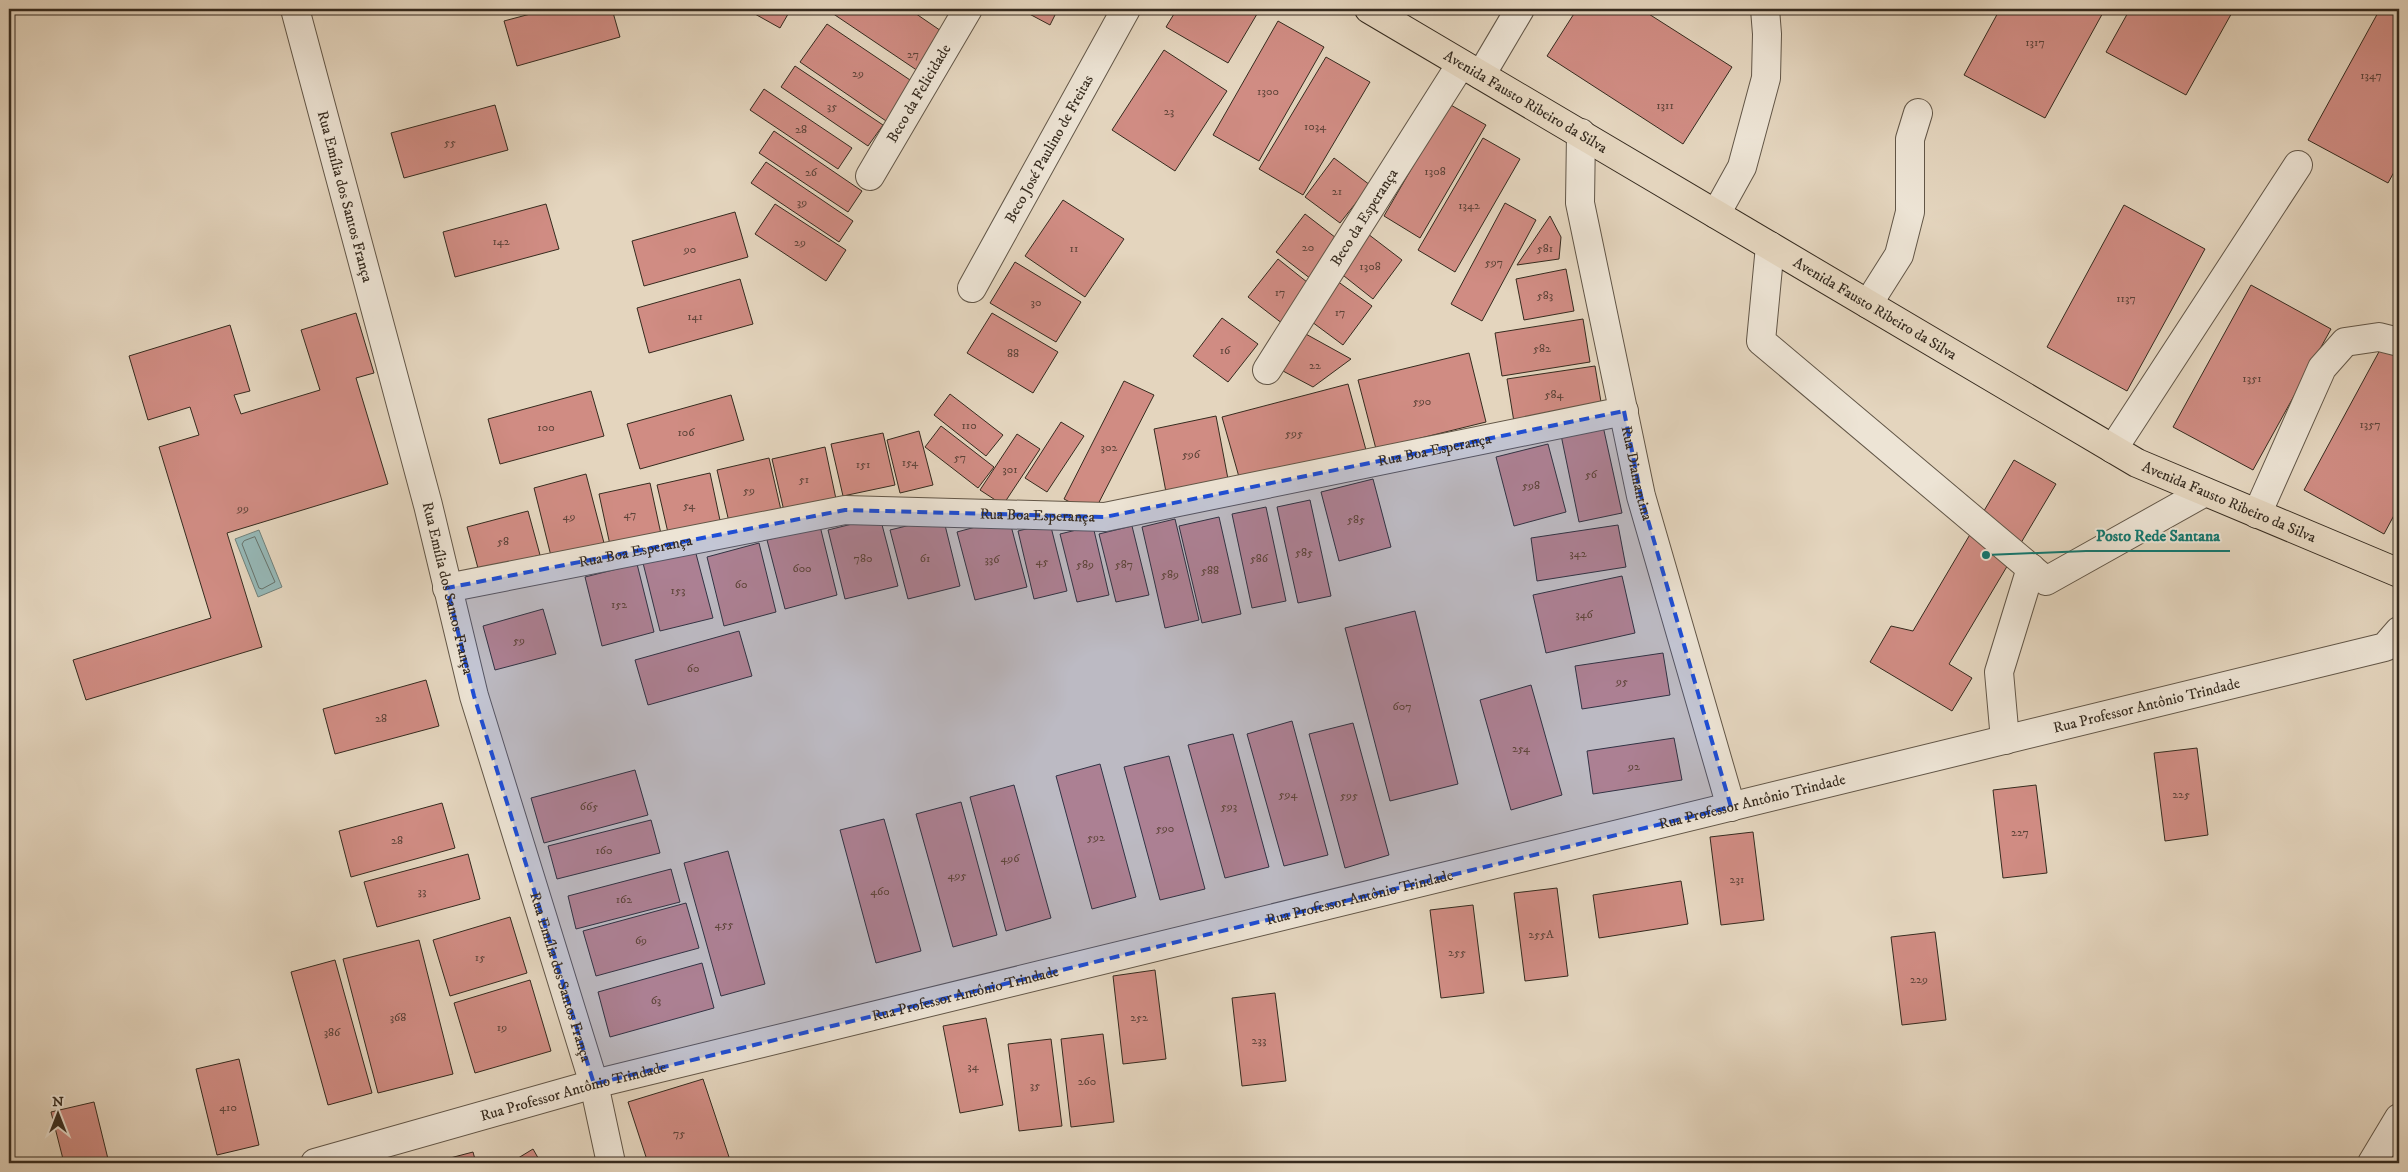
<svg xmlns="http://www.w3.org/2000/svg" width="2408" height="1172" font-family="'IM FELL DW Pica',serif">
  <rect width="100%" height="100%" fill="#e4d5be"/>
  <filter id="stains"><feTurbulence type="fractalNoise" baseFrequency=".004" numOctaves="4"/><feColorMatrix values="0 0 0 0 .2 0 0 0 0 .09 0 0 0 0 .02 0 0 0 .5 -.17"/></filter>
  <radialGradient id="worn" r=".72"><stop offset=".6" stop-color="#630" stop-opacity="0"/><stop offset="1" stop-color="#630" stop-opacity=".3"/></radialGradient>
  <path fill="#96b8b7" stroke="#70807a" d="M259 530 282 587 258 597 235 539Z"/>
  <g fill="none" stroke-linecap="round" stroke-linejoin="round">
    <path stroke="#66726b" stroke-width="1" d="M255 537 275 582 262 589 259 588 242 544 244 541Z"/>
  </g>
  <g fill="#d08c83" stroke="#362b1f">
    <path d="M549 9H612L620 37 517 66 504 21Z"/>
    <path d="M746 9H791L780 28Z"/>
    <path d="M835 9H909L947 35 921 73 832 13Z"/>
    <path d="M1020 9H1058L1050 25Z"/>
    <path d="M1177 9H1260L1228 63 1166 27Z"/>
    <path d="M1577 9H1641L1732 67 1683 144 1547 56Z"/>
    <path d="M2000 9H2105L2045 118 1964 75Z"/>
    <path d="M2130 9H2234L2186 95 2106 52Z"/>
    <path d="M2380 9H2399V163L2388 183 2308 140Z"/>
    <path d="M1278 21 1324 47 1259 161 1213 135Z"/>
    <path d="M827 24 916 84 889 123 800 62Z"/>
    <path d="M1164 50 1227 91 1175 171 1112 130Z"/>
    <path d="M1326 57 1370 82 1303 195 1259 169Z"/>
    <path d="M795 66 883 125 868 146 781 87Z"/>
    <path d="M764 89 852 148 838 169 750 110Z"/>
    <path d="M1449 104 1486 125 1420 238 1384 216Z"/>
    <path d="M495 105 508 150 404 178 391 133Z"/>
    <path d="M774 131 862 191 848 212 759 153Z"/>
    <path d="M1483 138 1520 159 1455 272 1418 250Z"/>
    <path d="M1334 158 1370 185 1340 223 1305 197Z"/>
    <path d="M766 162 853 221 839 242 751 183Z"/>
    <path d="M1063 200 1124 239 1085 297 1025 256Z"/>
    <path d="M1505 203 1536 220 1482 321 1451 304Z"/>
    <path d="M546 204 559 249 455 277 443 232Z"/>
    <path d="M775 204 846 250 826 281 755 234Z"/>
    <path d="M2124 205 2205 249 2127 391 2047 347Z"/>
    <path d="M735 212 748 257 644 286 632 241Z"/>
    <path d="M1305 214 1340 241 1311 279 1276 252Z"/>
    <path d="M1550 216 1561 237 1559 259 1517 265Z"/>
    <path d="M1368 234 1402 260 1373 299 1339 272Z"/>
    <path d="M1278 259 1312 286 1283 324 1248 297Z"/>
    <path d="M1015 262 1081 302 1056 342 990 303Z"/>
    <path d="M1566 269 1574 311 1524 320 1516 279Z"/>
    <path d="M740 279 753 324 649 353 637 308Z"/>
    <path d="M1337 281 1372 306 1343 345 1308 319Z"/>
    <path d="M2251 285 2331 329 2253 470 2173 427Z"/>
    <path d="M356 313 374 373 356 378 388 484 227 533 262 647 86 700 73 660 211 618 159 447 199 435 190 407 148 420 129 356 230 325 250 391 234 395 241 414 320 390 301 330Z"/>
    <path d="M992 313 1058 352 1033 393 967 353Z"/>
    <path d="M1222 318 1258 344 1228 382 1193 356Z"/>
    <path d="M1583 319 1590 362 1502 376 1495 333Z"/>
    <path d="M1304 333 1351 359 1313 387 1283 371Z"/>
    <path d="M2381 348 2399 358V506L2384 534 2304 490Z"/>
    <path d="M1469 353 1486 422 1376 449 1358 380Z"/>
    <path d="M1595 366 1602 408 1514 422 1507 379Z"/>
    <path d="M1124 381 1154 395 1093 514 1064 499Z"/>
    <path d="M1348 384 1366 450 1241 484 1222 417Z"/>
    <path d="M591 391 604 436 500 464 488 419Z"/>
    <path d="M950 394 1003 435 986 456 934 415Z"/>
    <path d="M731 395 744 440 640 469 627 424Z"/>
    <path d="M1216 416 1228 479 1166 492 1154 429Z"/>
    <path d="M1061 422 1084 436 1047 492 1025 478Z"/>
    <path d="M941 426 994 467 978 488 925 447Z"/>
    <path d="M1603 426 1622 513 1579 522 1561 435Z"/>
    <path d="M919 431 933 485 900 493 887 440Z"/>
    <path d="M883 433 895 485 843 496 831 444Z"/>
    <path d="M1017 434 1040 449 1003 505 980 490Z"/>
    <path d="M1548 444 1566 512 1514 526 1496 457Z"/>
    <path d="M825 447 836 499 784 511 772 459Z"/>
    <path d="M769 458 781 510 729 522 717 470Z"/>
    <path d="M2014 460 2056 484 1949 664 1972 678 1952 711 1870 662 1891 626 1913 631Z"/>
    <path d="M710 473 721 525 669 537 657 485Z"/>
    <path d="M586 474 604 543 551 556 534 488Z"/>
    <path d="M1373 479 1391 547 1339 561 1321 492Z"/>
    <path d="M650 483 661 534 610 545 599 494Z"/>
    <path d="M1310 500 1331 596 1298 603 1277 507Z"/>
    <path d="M1266 507 1286 601 1252 608 1232 514Z"/>
    <path d="M528 511 540 555 479 572 467 527Z"/>
    <path d="M880 517 898 586 845 599 828 530Z"/>
    <path d="M943 517 960 586 908 599 890 530Z"/>
    <path d="M1219 517 1241 614 1202 623 1179 526Z"/>
    <path d="M1009 518 1027 587 975 600 957 532Z"/>
    <path d="M1175 519 1199 620 1165 628 1142 527Z"/>
    <path d="M1050 523 1067 591 1034 599 1018 531Z"/>
    <path d="M1618 525 1626 567 1537 581 1531 538Z"/>
    <path d="M820 526 837 595 785 609 767 540Z"/>
    <path d="M1093 526 1109 595 1077 602 1060 534Z"/>
    <path d="M1132 526 1149 595 1116 602 1099 534Z"/>
    <path d="M759 543 776 612 724 626 707 557Z"/>
    <path d="M695 550 713 618 660 631 643 563Z"/>
    <path d="M637 564 654 632 602 646 585 577Z"/>
    <path d="M1622 576 1635 633 1546 653 1533 595Z"/>
    <path d="M543 609 556 654 495 670 483 626Z"/>
    <path d="M1415 611 1458 784 1390 801 1345 628Z"/>
    <path d="M739 631 752 676 648 705 635 660Z"/>
    <path d="M1663 653 1670 695 1582 709 1575 666Z"/>
    <path d="M426 680 439 726 335 754 323 709Z"/>
    <path d="M1531 685 1562 795 1511 810 1480 700Z"/>
    <path d="M1292 721 1328 855 1284 866 1247 734Z"/>
    <path d="M1353 723 1389 855 1345 868 1309 734Z"/>
    <path d="M1233 734 1269 867 1225 878 1188 745Z"/>
    <path d="M1674 738 1682 780 1593 794 1587 751Z"/>
    <path d="M2197 748 2208 835 2165 841 2154 753Z"/>
    <path d="M1169 756 1205 889 1160 900 1124 767Z"/>
    <path d="M1100 764 1136 897 1092 909 1056 776Z"/>
    <path d="M635 770 648 815 544 843 531 798Z"/>
    <path d="M1014 785 1051 918 1006 931 970 797Z"/>
    <path d="M2036 785 2047 873 2003 878 1993 790Z"/>
    <path d="M961 802 997 935 953 947 916 814Z"/>
    <path d="M442 803 455 848 351 877 339 831Z"/>
    <path d="M884 819 921 951 876 963 840 830Z"/>
    <path d="M651 820 660 853 557 879 548 846Z"/>
    <path d="M1753 832 1764 920 1721 925 1710 837Z"/>
    <path d="M728 851 765 984 721 996 684 863Z"/>
    <path d="M468 854 480 899 377 927 364 882Z"/>
    <path d="M671 869 680 902 576 929 568 896Z"/>
    <path d="M1681 881 1688 924 1599 938 1593 895Z"/>
    <path d="M1557 888 1568 976 1525 981 1514 893Z"/>
    <path d="M686 903 699 948 596 976 583 931Z"/>
    <path d="M1473 905 1484 993 1441 998 1430 910Z"/>
    <path d="M510 917 527 973 450 996 433 940Z"/>
    <path d="M1935 932 1946 1020 1902 1025 1891 937Z"/>
    <path d="M419 940 453 1074 378 1093 343 959Z"/>
    <path d="M335 960 372 1093 328 1105 291 972Z"/>
    <path d="M702 963 714 1008 610 1037 598 992Z"/>
    <path d="M1155 970 1166 1059 1123 1064 1113 976Z"/>
    <path d="M530 980 551 1051 475 1073 454 1003Z"/>
    <path d="M1275 993 1286 1081 1242 1086 1232 998Z"/>
    <path d="M986 1018 1003 1105 960 1113 943 1026Z"/>
    <path d="M1103 1034 1114 1122 1071 1127 1061 1039Z"/>
    <path d="M1051 1039 1062 1126 1019 1131 1008 1044Z"/>
    <path d="M239 1059 259 1145 217 1155 196 1069Z"/>
    <path d="M703 1079 731 1163H648L628 1102Z"/>
    <path d="M94 1102 109 1163H64L51 1112Z"/>
    <path d="M533 1149 541 1163H510Z"/>
    <path d="M473 1152 476 1163H431Z"/>
  </g>
  <g fill="none" stroke-linecap="round" stroke-linejoin="round">
    <defs>
      <g id="minor">
        <path id="s1" d="M295 9 428 505 474 696 594 1084 611 1163"/>
        <path d="M1481 75 1520 9"/>
        <path id="s2" d="M1581 133 1580 203 1641 496 1731 807"/>
        <path id="s3" d="M870 176 968 9"/>
        <path d="M1716 214 1742 167 1766 78 1767 34 1765 9"/>
        <path d="M1770 246 1761 341 2046 581 2205 492"/>
        <path id="s4" d="M972 288 1126 9"/>
        <path d="M1868 304 1899 255 1910 212V139L1918 113"/>
        <path id="s5" d="M1267 370 1461 64"/>
        <path d="M2113 449 2298 165"/>
        <path d="M2257 514 2322 368 2345 342 2379 337 2399 342"/>
        <path id="s6" d="M447 588 845 510 1105 517 1624 411"/>
        <path d="M2005 740 1999 672 2031 568"/>
        <path id="s7" d="M315 1163 594 1084 2385 647 2399 631"/>
        <path d="M2372 1163 2399 1118"/>
      </g>
      <g id="major">
        <path id="s8" d="M1369 9 2137 463 2399 573"/>
      </g>
    </defs>
    <use href="#minor" stroke="#625647" stroke-width="30"/>
    <use href="#major" stroke="#362b1f" stroke-width="30"/>
    <use href="#minor" stroke="#ede4d5" stroke-width="28"/>
    <use href="#major" stroke="#e4d5be" stroke-width="28"/>
  </g>
  <path fill="#1d4ed8" fill-opacity="0.2" stroke="#1d4ed8" stroke-width="4" stroke-dasharray="10 6" stroke-linejoin="round" d="M1624 411 1641 496 1731 807 594 1084 474 696 447 588 845 510 1105 517Z"/>
  <g text-anchor="middle" stroke-width="4" stroke-linejoin="round" paint-order="stroke">
    <g font-size="12" fill="#5c4338">
      <text x="2035" y="46">1317</text>
      <text x="913" y="58">27</text>
      <text x="858" y="77">29</text>
      <text x="2371" y="79">1347</text>
      <text x="1268" y="95">1300</text>
      <text x="1665" y="109">1311</text>
      <text x="832" y="110">35</text>
      <text x="1169" y="115">23</text>
      <text x="1315" y="130">1034</text>
      <text x="801" y="133">28</text>
      <text x="450" y="146">55</text>
      <text x="1435" y="175">1308</text>
      <text x="811" y="176">26</text>
      <text x="1337" y="195">21</text>
      <text x="802" y="206">39</text>
      <text x="1469" y="209">1342</text>
      <text x="501" y="245">142</text>
      <text x="800" y="246">29</text>
      <text x="1308" y="251">20</text>
      <text x="1074" y="252">11</text>
      <text x="1545" y="252">581</text>
      <text x="690" y="253">90</text>
      <text x="1494" y="266">597</text>
      <text x="1370" y="270">1308</text>
      <text x="1280" y="296">17</text>
      <text x="1545" y="299">583</text>
      <text x="2126" y="302">1137</text>
      <text x="1036" y="306">30</text>
      <text x="1340" y="316">17</text>
      <text x="695" y="320">141</text>
      <text x="1542" y="352">582</text>
      <text x="1225" y="354">16</text>
      <text x="1013" y="357">88</text>
      <text x="1315" y="369">22</text>
      <text x="2252" y="382">1351</text>
      <text x="1554" y="398">584</text>
      <text x="1422" y="405">590</text>
      <text x="2370" y="428">1357</text>
      <text x="969" y="429">110</text>
      <text x="546" y="431">100</text>
      <text x="686" y="436">106</text>
      <text x="1294" y="437">595</text>
      <text x="1109" y="451">302</text>
      <text x="1191" y="458">596</text>
      <text x="960" y="461">57</text>
      <text x="910" y="466">154</text>
      <text x="863" y="468">151</text>
      <text x="1010" y="473">301</text>
      <text x="1591" y="478">56</text>
      <text x="804" y="483">51</text>
      <text x="1531" y="489">598</text>
      <text x="749" y="494">59</text>
      <text x="689" y="509">54</text>
      <text x="243" y="512">99</text>
      <text x="630" y="518">47</text>
      <text x="569" y="520">49</text>
      <text x="1356" y="523">585</text>
      <text x="503" y="545">58</text>
      <text x="1304" y="556">585</text>
      <text x="1578" y="557">342</text>
      <text x="863" y="562">780</text>
      <text x="925" y="562">61</text>
      <text x="1259" y="562">586</text>
      <text x="992" y="563">336</text>
      <text x="1042" y="565">45</text>
      <text x="1085" y="568">589</text>
      <text x="1124" y="568">587</text>
      <text x="802" y="572">600</text>
      <text x="1210" y="574">588</text>
      <text x="1170" y="578">589</text>
      <text x="741" y="588">60</text>
      <text x="678" y="594">153</text>
      <text x="619" y="608">152</text>
      <text x="1584" y="618">346</text>
      <text x="519" y="644">59</text>
      <text x="693" y="672">60</text>
      <text x="1622" y="685">95</text>
      <text x="1402" y="710">607</text>
      <text x="381" y="722">28</text>
      <text x="1521" y="752">254</text>
      <text x="1634" y="770">92</text>
      <text x="1288" y="798">594</text>
      <text x="2181" y="798">225</text>
      <text x="1349" y="799">595</text>
      <text x="589" y="810">665</text>
      <text x="1229" y="810">593</text>
      <text x="1165" y="832">590</text>
      <text x="2020" y="836">227</text>
      <text x="1096" y="841">592</text>
      <text x="397" y="844">28</text>
      <text x="604" y="854">160</text>
      <text x="1010" y="862">496</text>
      <text x="957" y="879">495</text>
      <text x="1737" y="883">231</text>
      <text x="422" y="895">33</text>
      <text x="880" y="895">460</text>
      <text x="624" y="903">162</text>
      <text x="724" y="928">455</text>
      <text x="1541" y="938">255A</text>
      <text x="641" y="944">69</text>
      <text x="1457" y="956">255</text>
      <text x="480" y="961">15</text>
      <text x="1919" y="983">229</text>
      <text x="656" y="1004">63</text>
      <text x="398" y="1021">368</text>
      <text x="1139" y="1021">252</text>
      <text x="502" y="1031">19</text>
      <text x="332" y="1036">386</text>
      <text x="1259" y="1044">233</text>
      <text x="973" y="1070">34</text>
      <text x="1087" y="1085">260</text>
      <text x="1035" y="1089">35</text>
      <text x="228" y="1111">410</text>
      <text x="679" y="1137">75</text>
    </g>
    <g font-size="15" fill="#362b1f" stroke="#ede4d5">
      <text dy="5" stroke="none"><textPath href="#s3" startOffset="96">Beco da Felicidade</textPath></text>
      <text dy="5" stroke="none"><textPath href="#s8" startOffset="182">Avenida Fausto Ribeiro da Silva</textPath></text>
      <text dy="5" stroke="none"><textPath href="#s4" startOffset="159">Beco José Paulino de Freitas</textPath></text>
      <text dy="5" stroke="none"><textPath href="#s1" startOffset="194">Rua Emília dos Santos França</textPath></text>
      <text dy="5" stroke="none"><textPath href="#s5" startOffset="181">Beco da Esperança</textPath></text>
      <text dy="5" stroke="none"><textPath href="#s8" startOffset="588">Avenida Fausto Ribeiro da Silva</textPath></text>
      <text dy="5" stroke="none"><textPath href="#s6" startOffset="1002">Rua Boa Esperança</textPath></text>
      <text dy="5" stroke="none"><textPath href="#s2" startOffset="346">Rua Diamantina</textPath></text>
      <text dy="5" stroke="none"><textPath href="#s8" startOffset="992">Avenida Fausto Ribeiro da Silva</textPath></text>
      <text dy="5" stroke="none"><textPath href="#s6" startOffset="598">Rua Boa Esperança</textPath></text>
      <text dy="5" stroke="none"><textPath href="#s6" startOffset="192">Rua Boa Esperança</textPath></text>
      <text dy="5" stroke="none"><textPath href="#s1" startOffset="599">Rua Emília dos Santos França</textPath></text>
      <text dy="5" stroke="none"><textPath href="#s7" startOffset="1888">Rua Professor Antônio Trindade</textPath></text>
      <text dy="5" stroke="none"><textPath href="#s7" startOffset="1482">Rua Professor Antônio Trindade</textPath></text>
      <text dy="5" stroke="none"><textPath href="#s7" startOffset="1078">Rua Professor Antônio Trindade</textPath></text>
      <text dy="5" stroke="none"><textPath href="#s1" startOffset="1004">Rua Emília dos Santos França</textPath></text>
      <text dy="5" stroke="none"><textPath href="#s7" startOffset="672">Rua Professor Antônio Trindade</textPath></text>
      <text dy="5" stroke="none"><textPath href="#s7" startOffset="268">Rua Professor Antônio Trindade</textPath></text>
    </g>
  </g>
  <path fill="none" stroke="#0f766e" stroke-width="2" d="M1986 555L2086 551H2230"/>
  <circle fill="#0f766e" stroke="#ede4d5" stroke-width="2" cx="1986" cy="555" r="5"/>
  <g font-size="16" text-anchor="middle" font-weight="bold" fill="#0f766e" stroke="#ede4d5" stroke-width="4" stroke-linejoin="round" paint-order="stroke">
    <text x="2158" y="541">Posto Rede Santana</text>
  </g>
  <rect width="2408" height="1172" fill="none" stroke="#e4d5be" stroke-width="30"/>
  <rect x="10" y="10" width="2388" height="1152" fill="none" stroke="#362b1f" stroke-width="2.5"/>
  <rect x="15" y="15" width="2378" height="1142" fill="none" stroke="#362b1f"/>
  <g transform="translate(58 1114)" stroke="#ede4d5" stroke-width="4" paint-order="stroke">
  <path d="M0-4L9 19L0 12L-9 19Z" fill="#362b1f"/>
  <text y="-8" font-size="14" font-weight="bold" text-anchor="middle" fill="#362b1f">N</text>
  </g>
  <rect width="100%" height="100%" filter="url(#stains)"/>
  <rect width="100%" height="100%" fill="url(#worn)"/>
</svg>
